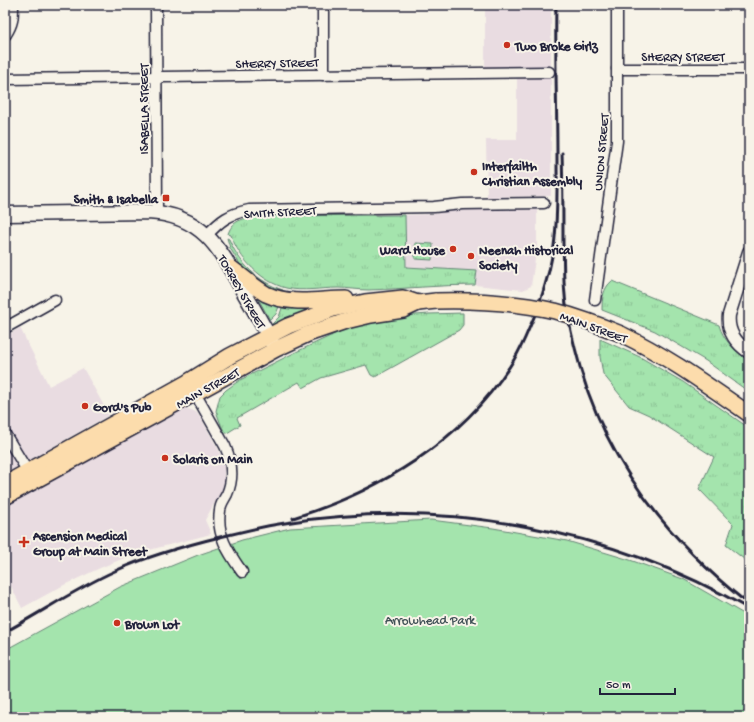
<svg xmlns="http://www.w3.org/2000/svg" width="754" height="722" font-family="'Gochi Hand',sans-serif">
  <defs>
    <pattern id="grass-tufts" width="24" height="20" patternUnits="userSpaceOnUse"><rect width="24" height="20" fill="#a4e4ad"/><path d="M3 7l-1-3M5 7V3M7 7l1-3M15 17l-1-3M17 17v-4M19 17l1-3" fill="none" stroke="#8dc396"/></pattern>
    <pattern id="garden-dots" width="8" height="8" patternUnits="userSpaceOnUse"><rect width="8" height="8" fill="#a4e4ad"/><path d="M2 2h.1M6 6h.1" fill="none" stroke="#8dc396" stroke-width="1.8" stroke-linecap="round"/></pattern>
  </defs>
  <rect width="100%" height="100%" fill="#f7f3e8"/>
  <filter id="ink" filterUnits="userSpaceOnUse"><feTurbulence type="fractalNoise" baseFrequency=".025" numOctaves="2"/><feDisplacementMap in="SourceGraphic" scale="8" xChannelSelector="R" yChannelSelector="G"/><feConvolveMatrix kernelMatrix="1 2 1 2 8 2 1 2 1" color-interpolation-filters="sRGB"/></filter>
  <g filter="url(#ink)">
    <g fill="#e9dce1">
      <path d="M485 5H551V196L487 197 486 140H517V73H485Z"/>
      <path d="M461 209 537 210V246L531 286 523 290 475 285 476 271 406 267 405 215 434 214Z"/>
      <path d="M20 328 49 386 83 368 109 415 5 474V336Z"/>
      <path d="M181 408H186L196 412 202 420 218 449 224 463V482L222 490 205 520 211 534 134 554 100 568 64 585 22 608 5 575V505Z"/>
    </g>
    <g fill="url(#grass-tufts)" stroke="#638374">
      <path d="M405 215 406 267 477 271 475 285C439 285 404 289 369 290 358 290 348 288 338 288 321 288 303 292 286 288 262 282 239 259 231 235L228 234C233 218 247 218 262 216Z"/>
      <path d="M227 238 229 239C239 263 258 282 283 290L282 294 270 290 241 266 230 248Z"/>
      <path d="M612 281 719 325C723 340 736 352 749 361V392L706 361 655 331 602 310C602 299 603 288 612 281Z"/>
      <path d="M256 295 280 304 276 314 270 320Z"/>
      <path d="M283 305 315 308 274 325 272 324 279 317Z"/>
      <path d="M463 313V325L459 330 375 377 371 375 366 365 321 378 303 388 299 382 237 418 240 425 227 433H225L221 425 216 411 220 396 226 390 240 380 296 352 352 326 403 316 429 314Z"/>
      <path d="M600 339 640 357 683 382 749 428V563L726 545 733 524 699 489 714 457 649 415 629 406 603 374 600 357Z"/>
    </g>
    <path fill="#a4e4ad" stroke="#638374" d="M431 520 493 528 567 541 630 560 683 579 749 617V717H5V650L120 587 198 555 242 540 290 528Z"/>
    <path fill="url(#garden-dots)" stroke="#638374" d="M415 243 433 244 432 260 415 259Z"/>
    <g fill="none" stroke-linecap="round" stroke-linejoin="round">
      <defs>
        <g id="minor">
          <path d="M156 5 157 213"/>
          <path d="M323 5V75"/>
          <path d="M617 69H749"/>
          <path d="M5 79 549 72"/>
          <path d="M207 235C221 220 229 214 249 210L434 207 462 204 544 203"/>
          <path d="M595 300 617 141V5"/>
          <path d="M5 328 55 300"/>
          <path d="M192 388 225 446C232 462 234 478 227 494 224 500 220 504 220 511 216 535 229 553 242 572"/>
          <path d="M5 434 31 477"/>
        </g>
        <g id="tertiary">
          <path d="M5 34C12 23 12 18 12 5"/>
          <path d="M749 252 729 315C727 332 736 343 749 352"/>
        </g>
        <path id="secondary" d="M5 214 148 212C202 215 219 247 242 289 253 308 264 327 274 346"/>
        <g id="primary">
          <path d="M231 268C242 276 254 287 266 294 292 306 319 299 346 299"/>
          <path d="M621 334C667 356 707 385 749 414"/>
          <path d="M5 484 188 382 230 356 288 326 333 309 365 302 403 298 418 303"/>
          <path d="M5 497 276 349 308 334 346 321 371 315 403 310 418 303 436 301"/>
        </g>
      </defs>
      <use href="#minor" stroke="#22223b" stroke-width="13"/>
      <use href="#tertiary" stroke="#22223b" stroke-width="15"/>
      <use href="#secondary" stroke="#22223b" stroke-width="17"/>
      <use href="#primary" stroke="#22223b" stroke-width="18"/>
      <use href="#minor" stroke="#f7f3e8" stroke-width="10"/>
      <use href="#tertiary" stroke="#f7f3e8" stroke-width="12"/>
      <use href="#secondary" stroke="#f7f3e8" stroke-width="14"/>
      <use href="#primary" stroke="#fcdcac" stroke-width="15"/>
      <g stroke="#22223b" stroke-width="3">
        <path d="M562 153C563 183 563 213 563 244 564 260 563 278 565 295 566 313 571 331 575 348 600 454 663 536 747 603"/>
        <path d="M293 518C378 492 461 442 510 366 516 357 521 347 525 338 539 308 549 278 554 246 558 217 557 188 557 159 557 108 555 56 556 5"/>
        <path d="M5 632C42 612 77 588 115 571 150 555 187 545 224 536 244 531 265 526 285 523 444 498 610 528 749 609"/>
      </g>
      <defs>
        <path id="primary-bridge" d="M436 301C476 300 515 302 555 311 577 317 599 325 621 334"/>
      </defs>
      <use href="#primary-bridge" stroke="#22223b" stroke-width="18" stroke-linecap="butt"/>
      <use href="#primary-bridge" stroke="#fcdcac" stroke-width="15"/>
    </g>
  </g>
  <g fill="#c8321e" stroke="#f7f3e8" stroke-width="1.5">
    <circle cx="507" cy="45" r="4"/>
    <circle cx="474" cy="172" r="4"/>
    <rect x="162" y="194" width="8" height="8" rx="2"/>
    <circle cx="453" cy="249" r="4"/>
    <circle cx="471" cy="256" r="4"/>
    <circle cx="85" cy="406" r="4"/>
    <circle cx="165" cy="458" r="4"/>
    <path d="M22 536h4v4h4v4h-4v4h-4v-4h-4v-4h4z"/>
    <circle cx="117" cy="623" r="4"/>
  </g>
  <g text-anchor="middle" stroke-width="4" stroke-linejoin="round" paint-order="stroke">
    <g font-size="13" font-weight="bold" fill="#22223b" stroke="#f7f3e8" text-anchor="start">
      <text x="515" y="50">Two Broke Girlz</text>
      <text x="482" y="170">Interfailth<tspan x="482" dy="15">Christian Assembly</tspan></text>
      <text x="158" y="203" text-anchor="end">Smith &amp; Isabella</text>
      <text x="445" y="254" text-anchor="end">Ward House</text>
      <text x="479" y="254">Neenah Historical<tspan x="479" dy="15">Society</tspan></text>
      <text x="93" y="411">Gord's Pub</text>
      <text x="173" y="463">Solaris on Main</text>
      <text x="33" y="540">Ascension Medical<tspan x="33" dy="15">Group at Main Street</tspan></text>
      <text x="125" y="628">Brown Lot</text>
    </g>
    <g font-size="13" fill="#22223b" stroke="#f7f3e8">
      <text x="683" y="61">SHERRY STREET</text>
      <text transform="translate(277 62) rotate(-1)" y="5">SHERRY STREET</text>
      <text transform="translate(143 109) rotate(-90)" y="5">ISABELLA STREET</text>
      <text transform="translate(600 152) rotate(-85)" y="5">UNION STREET</text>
      <text transform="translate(280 211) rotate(-3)" y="5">SMITH STREET</text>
      <text transform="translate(243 291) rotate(60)" y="5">TORREY STREET</text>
      <text transform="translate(594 326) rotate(20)" y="5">MAIN STREET</text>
      <text transform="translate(207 387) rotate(-29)" y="5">MAIN STREET</text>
    </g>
    <g font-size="13" fill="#425258" stroke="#f7f3e8">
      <text x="430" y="624">Arrowhead Park</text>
    </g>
  </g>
  <rect width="754" height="722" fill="none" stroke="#f7f3e8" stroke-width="20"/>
  <rect x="10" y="10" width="734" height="702" fill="none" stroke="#22223b" stroke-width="1.5" filter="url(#ink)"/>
  <path d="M600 688v6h75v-6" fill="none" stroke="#22223b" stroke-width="2"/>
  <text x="606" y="688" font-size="12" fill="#22223b" stroke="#f7f3e8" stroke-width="3" paint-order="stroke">50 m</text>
</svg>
